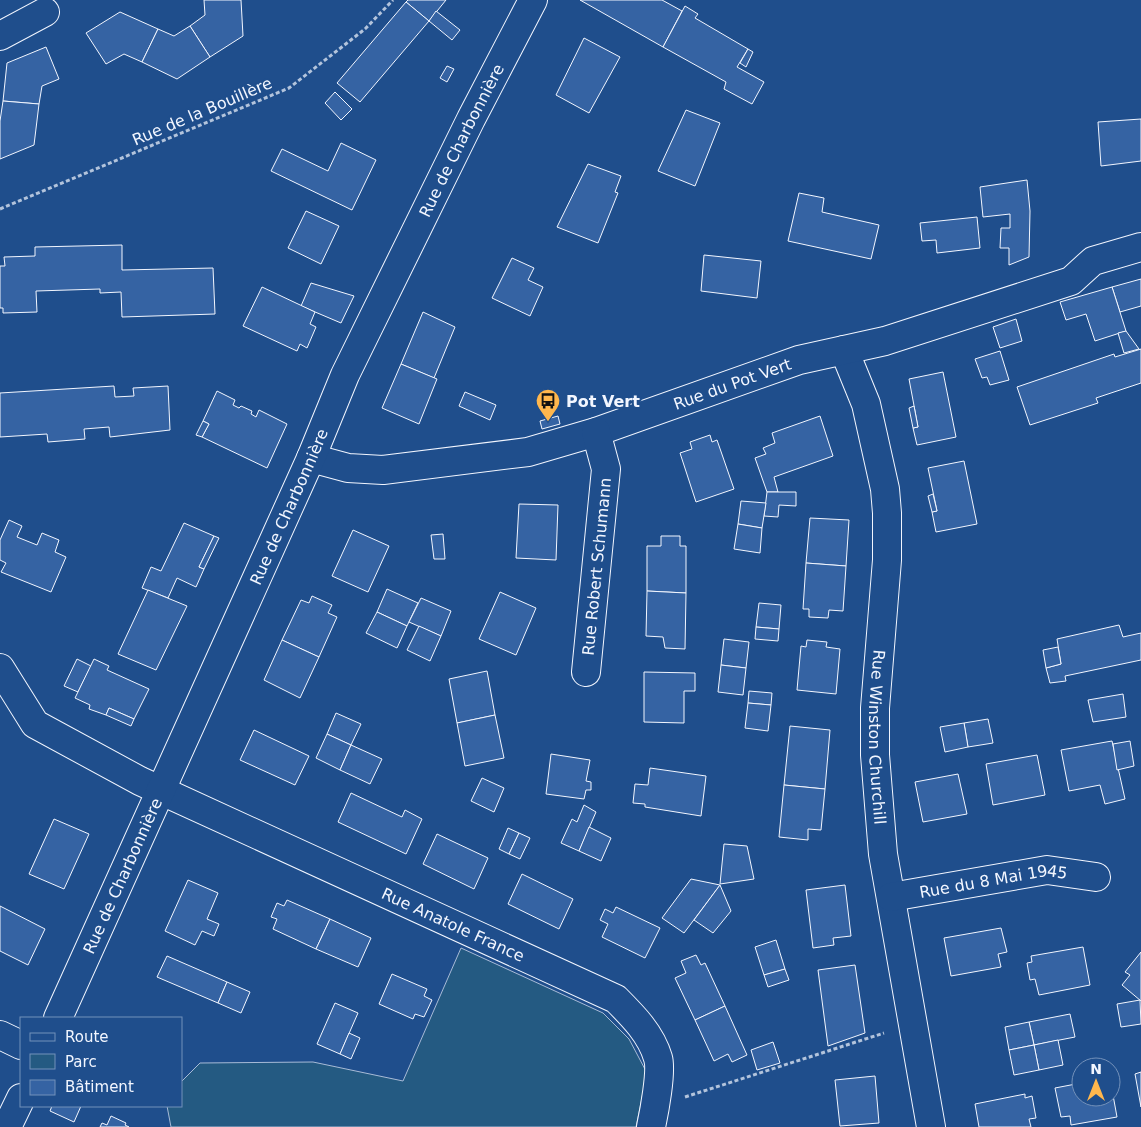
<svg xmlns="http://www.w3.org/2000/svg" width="1141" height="1127" font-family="'DejaVu Sans',sans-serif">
  <rect width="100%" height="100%" fill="#1f4e8c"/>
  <path fill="#245a82" stroke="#a8bbd7" d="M461 948 603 1013 629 1039 647 1073 636 1127H171L167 1106H181V1082L200 1063 313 1062 403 1081Z"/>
  <g fill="#3563a3" stroke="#f2f6ff">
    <path d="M204 0H241L243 36 210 57 190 26 205 15Z"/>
    <path d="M408 0H446L429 21 406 2Z"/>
    <path d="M580 0H662L682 11 663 47Z"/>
    <path d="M406 2 429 21 360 102 337 83Z"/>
    <path d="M685 6 698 14 695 18 748 49 737 67 764 82 752 104 724 89 726 82 663 47Z"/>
    <path d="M436 11 460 30 452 40 429 21Z"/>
    <path d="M120 12 158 29 142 62 124 54 106 64 86 33Z"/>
    <path d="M190 26 210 57 177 79 142 62 158 29 174 36Z"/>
    <path d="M584 38 620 57 589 113 556 95Z"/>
    <path d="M46 47 59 79 42 86 39 104 3 101 7 63Z"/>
    <path d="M748 49 753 52 746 67 740 63Z"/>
    <path d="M447 66 454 69 447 82 440 78Z"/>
    <path d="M335 92 352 109 341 120 325 103Z"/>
    <path d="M3 101 39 104 34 145 0 159V121Z"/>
    <path d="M686 110 720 123 695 186 658 171Z"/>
    <path d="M1141 119V161L1101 166 1098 122Z"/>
    <path d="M341 143 376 160 352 210 271 171 282 149 328 171Z"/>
    <path d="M588 164 621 176 615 192 618 193 598 243 557 227Z"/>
    <path d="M1027 180 1030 211 1029 257 1009 265V248H1000L1001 228H1010V214L983 217 980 187Z"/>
    <path d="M799 193 824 198 822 212 879 225 871 259 788 241Z"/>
    <path d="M306 211 339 226 321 264 288 248Z"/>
    <path d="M977 217 980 248 937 253 936 240 922 241 920 223Z"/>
    <path d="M122 245V270L213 268 215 314 122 317 121 292 100 293V289L36 291 37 312 3 313V308H0V266H5L4 257 35 256V247Z"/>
    <path d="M704 255 761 261 757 298 701 291Z"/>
    <path d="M512 258 534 268 528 280 543 287 530 316 492 298Z"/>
    <path d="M1141 279V306L1120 312 1112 287Z"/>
    <path d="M311 283 354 296 341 323 301 306Z"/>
    <path d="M262 287 315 312 310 324 316 327 307 348 300 344 297 351 243 326Z"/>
    <path d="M1112 287 1126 331 1095 341 1086 314 1066 320 1060 302Z"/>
    <path d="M423 312 455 327 434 378 401 364Z"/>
    <path d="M1016 319 1022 341 1000 348 993 327Z"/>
    <path d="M1126 331 1139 349 1124 353 1118 333Z"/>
    <path d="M1141 349V383L1096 398 1098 403 1030 425 1017 387 1114 354 1115 357Z"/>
    <path d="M1000 351 1009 380 990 385 987 377 982 378 975 359Z"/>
    <path d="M401 364 437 379 419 424 382 408Z"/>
    <path d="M943 372 956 437 917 445 913 428 918 427 909 379Z"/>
    <path d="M114 386 115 397 134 396 133 388 168 386 170 430 110 437 109 427 84 429 85 439 48 442 47 434 0 437V393Z"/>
    <path d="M217 391 235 400 233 405 239 408 241 406 252 411 251 414 256 417 259 410 287 424 267 468 202 437 209 424 203 421Z"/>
    <path d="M465 392 496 405 490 420 459 406Z"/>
    <path d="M914 406 918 427 913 428 909 408Z"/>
    <path d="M558 416 560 424 542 429 540 421Z"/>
    <path d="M820 416 833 456 774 477 778 492H767L755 458 766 454 763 448 775 443 772 433Z"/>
    <path d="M203 421 209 424 202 437 196 435Z"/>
    <path d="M710 435 712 442 717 440 734 489 696 502 680 453 692 449 690 442Z"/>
    <path d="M964 461 977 524 936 532 932 512 937 511 928 468Z"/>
    <path d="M767 492H796V506L779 505 778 517 764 516Z"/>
    <path d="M933 494 937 511 932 512 928 496Z"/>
    <path d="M741 501 766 503 762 528 738 524Z"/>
    <path d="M519 504 558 505 556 560 516 558Z"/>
    <path d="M810 518 849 520 846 566 806 563Z"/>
    <path d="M9 520 22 526 17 537 37 545 42 533 59 540 55 552 66 557 51 592 1 572 6 563 0 560V540Z"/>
    <path d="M184 523 214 536 199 567 204 569 196 587 177 578 168 598 142 588 151 567 161 571Z"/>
    <path d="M738 524 762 528 760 553 734 549Z"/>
    <path d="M353 530 389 546 368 592 332 576Z"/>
    <path d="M443 534 445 559H434L431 535Z"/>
    <path d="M214 536 219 538 204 569 199 567Z"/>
    <path d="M661 536H680V546H686V593L647 591V546H661Z"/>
    <path d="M806 563 846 566 843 611 829 610 828 618 809 617V609H803Z"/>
    <path d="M387 589 418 603 407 626 377 612Z"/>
    <path d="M148 590 187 606 156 670 118 654Z"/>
    <path d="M647 591 686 593 685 649 665 648 663 637 646 636Z"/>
    <path d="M500 592 536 608 516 655 479 639Z"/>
    <path d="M312 596 332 605 328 613 337 617 319 657 282 640 301 600 309 603Z"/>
    <path d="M421 598 451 611 441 636 409 622Z"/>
    <path d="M759 603 781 605 779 629 756 627Z"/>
    <path d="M377 612 407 626 397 648 366 633Z"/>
    <path d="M1119 625 1123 637 1141 633V660L1065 676 1066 681 1050 683 1046 668 1061 664 1057 639Z"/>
    <path d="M419 626 441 636 430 661 407 650Z"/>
    <path d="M756 627 779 629 778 641 755 639Z"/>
    <path d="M724 639 749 642 746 668 721 665Z"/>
    <path d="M282 640 319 657 300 698 264 680Z"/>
    <path d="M807 640 827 642 826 647 840 649 836 694 797 690 801 646 806 647Z"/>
    <path d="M1058 647 1061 664 1046 668 1043 650Z"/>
    <path d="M77 659 91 666 78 692 64 686Z"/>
    <path d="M94 659 109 666 107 670 149 689 134 719 109 708 106 715 89 709 90 705 75 698Z"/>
    <path d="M721 665 746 668 743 695 718 692Z"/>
    <path d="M487 671 495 715 457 723 449 679Z"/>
    <path d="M644 672 695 673V691H684V723L644 722Z"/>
    <path d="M749 691 772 693 771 705 748 703Z"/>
    <path d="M1123 694 1126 717 1093 722 1088 700Z"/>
    <path d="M748 703 771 705 768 731 745 728Z"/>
    <path d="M109 708 134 719 131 726 106 715Z"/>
    <path d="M336 713 361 724 351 745 327 734Z"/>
    <path d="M495 715 504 758 465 766 457 723Z"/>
    <path d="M988 719 993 743 968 747 964 723Z"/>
    <path d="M964 723 968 747 945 752 940 727Z"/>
    <path d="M790 726 830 730 825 789 784 785Z"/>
    <path d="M254 730 309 756 295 785 240 760Z"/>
    <path d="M327 734 351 745 340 770 316 758Z"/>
    <path d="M1112 741 1125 799 1105 804 1100 785 1069 791 1061 750Z"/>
    <path d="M1130 741 1134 766 1117 770 1113 744Z"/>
    <path d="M351 745 382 759 370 784 340 770Z"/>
    <path d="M551 754 590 760 586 781 591 782V790H586L584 799 546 794Z"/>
    <path d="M1037 755 1045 795 993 805 986 764Z"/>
    <path d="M650 768 706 776 701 816 645 807V804L633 803 635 784 648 785Z"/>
    <path d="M958 774 967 814 923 822 915 782Z"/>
    <path d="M482 778 504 788 494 812 471 801Z"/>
    <path d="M784 785 825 789 821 830 808 829V840L779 837Z"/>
    <path d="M351 793 402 817 405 810 422 819 406 854 338 822Z"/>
    <path d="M584 805 596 812 579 851 561 843 572 819 577 822Z"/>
    <path d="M54 819 89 834 64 889 29 874Z"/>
    <path d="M589 827 611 838 601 861 579 851Z"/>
    <path d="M508 828 519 833 509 854 499 849Z"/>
    <path d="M519 833 530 838 520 859 509 854Z"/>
    <path d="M437 834 488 858 474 889 423 864Z"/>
    <path d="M724 844 747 846 754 879 720 884Z"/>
    <path d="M522 874 573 899 559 929 508 904Z"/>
    <path d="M691 879 720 885 684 933 662 918Z"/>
    <path d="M188 880 218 893 207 919 219 924 214 936 202 931 195 945 165 931Z"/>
    <path d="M720 885 731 911 713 933 694 920Z"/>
    <path d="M845 885 851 936 833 938 834 945 813 948 806 890Z"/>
    <path d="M287 900 330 919 316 949 273 929 277 919 271 917 277 903 284 906Z"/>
    <path d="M0 906 45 929 28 965 0 951Z"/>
    <path d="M616 907 660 928 645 958 602 937 608 924 600 920 605 909 613 913Z"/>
    <path d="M330 919 371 938 358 967 316 949Z"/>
    <path d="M1001 928 1007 952 998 954 1001 967 951 976 944 938Z"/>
    <path d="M776 940 785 969 764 975 755 947Z"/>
    <path d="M1083 947 1090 985 1039 995 1035 979 1030 980 1027 963 1032 962 1031 956Z"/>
    <path d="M1141 952V1001L1122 985 1130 975 1125 972Z"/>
    <path d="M696 955 701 965 705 963 725 1006 695 1020 675 978 686 973 681 961Z"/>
    <path d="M167 956 227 982 218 1003 157 977Z"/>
    <path d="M855 965 865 1033 828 1046 818 970Z"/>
    <path d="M785 969 789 980 768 987 764 975Z"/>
    <path d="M392 974 427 989 424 996 432 1000 424 1017 415 1014 413 1019 379 1004Z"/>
    <path d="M227 982 250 992 241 1013 218 1003Z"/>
    <path d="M1140 1000 1141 1024 1121 1027 1117 1004Z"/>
    <path d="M335 1003 358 1013 340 1054 317 1044Z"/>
    <path d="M725 1006 747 1055 732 1062 728 1054 714 1061 695 1020Z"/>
    <path d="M1070 1014 1075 1037 1034 1045 1029 1022Z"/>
    <path d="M1029 1022 1034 1045 1009 1050 1005 1027Z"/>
    <path d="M349 1033 360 1038 351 1059 340 1054Z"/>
    <path d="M1058 1040 1063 1065 1039 1070 1034 1045Z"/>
    <path d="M773 1042 780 1063 757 1070 751 1050Z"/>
    <path d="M1034 1045 1039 1070 1014 1075 1009 1050Z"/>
    <path d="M1141 1072V1107L1135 1074Z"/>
    <path d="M875 1076 879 1123 840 1126 835 1080Z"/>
    <path d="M1081 1083V1097H1111V1084L1117 1117 1071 1125 1070 1116 1061 1117 1055 1088Z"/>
    <path d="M1025 1094V1098L1032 1096 1036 1118 1029 1119 1031 1127H979L975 1104Z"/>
    <path d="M52 1106H81L74 1122 50 1111Z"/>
    <path d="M111 1116 126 1123 125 1125 129 1127H100L102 1123 107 1125Z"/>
  </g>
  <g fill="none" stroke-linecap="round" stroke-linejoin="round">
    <defs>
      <g id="minor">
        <path d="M0 36 45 12"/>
        <path id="s1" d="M844 350 866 404 885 489 887 513V560L875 708V755L883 854 931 1127"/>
        <path id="s2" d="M311 458 348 468 383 470 528 452 596 432 799 360 885 341 1071 281 1093 261 1141 247"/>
        <path id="s3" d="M0 668 35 724 140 781 616 999C633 1016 651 1034 658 1058 662 1071 654 1113 651 1127"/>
        <path id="s4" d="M586 672 606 469 596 432"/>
        <path id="s5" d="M891 897 1047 870 1096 877"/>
        <path d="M0 1035 21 1045"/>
      </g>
      <g id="tertiary">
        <path id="s6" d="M58 1018 311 458 345 375 471 119 533 0"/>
        <path d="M7 1127 21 1098"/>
      </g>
    </defs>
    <use href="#minor" stroke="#f2f6ff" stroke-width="30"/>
    <use href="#tertiary" stroke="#f2f6ff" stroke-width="30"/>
    <g stroke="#b3c4dc" stroke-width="3" stroke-dasharray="4 2.5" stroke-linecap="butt">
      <path d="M0 209 289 88 365 29 393 0"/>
      <path d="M685 1097 884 1033"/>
    </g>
    <use href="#minor" stroke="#1f4e8c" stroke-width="28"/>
    <use href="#tertiary" stroke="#1f4e8c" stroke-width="28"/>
  </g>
  <defs>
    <symbol id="bus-pin" viewBox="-11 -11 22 30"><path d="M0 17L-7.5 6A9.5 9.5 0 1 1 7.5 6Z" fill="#ffb74d" stroke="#1f4e8c"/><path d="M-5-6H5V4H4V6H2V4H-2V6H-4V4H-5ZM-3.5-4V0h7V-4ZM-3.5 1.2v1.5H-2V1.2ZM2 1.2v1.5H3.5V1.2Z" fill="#111"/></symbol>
  </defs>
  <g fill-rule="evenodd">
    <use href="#bus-pin" x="534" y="387" width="28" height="38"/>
  </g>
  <g text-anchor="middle" stroke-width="4" stroke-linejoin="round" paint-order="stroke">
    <g font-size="16" fill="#f2f6ff" stroke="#1f4e8c">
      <text transform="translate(202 111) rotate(-23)" y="6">Rue de la Bouillère</text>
      <text dy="6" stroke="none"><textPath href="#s6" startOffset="966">Rue de Charbonnière</textPath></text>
      <text dy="6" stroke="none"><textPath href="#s2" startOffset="435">Rue du Pot Vert</textPath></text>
      <text dy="6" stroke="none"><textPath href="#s6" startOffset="561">Rue de Charbonnière</textPath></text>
      <text dy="6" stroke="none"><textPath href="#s4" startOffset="106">Rue Robert Schumann</textPath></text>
      <text dy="6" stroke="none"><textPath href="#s1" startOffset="394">Rue Winston Churchill</textPath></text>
      <text dy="6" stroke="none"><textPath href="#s6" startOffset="156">Rue de Charbonnière</textPath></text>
      <text dy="6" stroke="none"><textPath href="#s5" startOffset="104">Rue du 8 Mai 1945</textPath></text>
      <text dy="6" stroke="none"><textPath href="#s3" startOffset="530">Rue Anatole France</textPath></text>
    </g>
    <g font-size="16" font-weight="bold" fill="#f2f6ff" stroke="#1f4e8c" text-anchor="start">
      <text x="566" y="407">Pot Vert</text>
    </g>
  </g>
  <rect x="20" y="1017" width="162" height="90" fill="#1f4e8c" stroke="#7391ba"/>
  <rect x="30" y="1033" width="25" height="8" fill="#1f4e8c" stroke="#7391ba"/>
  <text x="65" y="1042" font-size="15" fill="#f2f6ff">Route</text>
  <rect x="30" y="1054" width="25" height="15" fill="#245a82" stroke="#7391ba"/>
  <text x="65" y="1067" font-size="15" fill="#f2f6ff">Parc</text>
  <rect x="30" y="1080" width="25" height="15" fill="#3563a3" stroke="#7391ba"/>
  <text x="65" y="1092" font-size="15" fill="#f2f6ff">Bâtiment</text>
  <g transform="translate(1096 1082)"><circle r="24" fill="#1f4e8c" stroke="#7391ba"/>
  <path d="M0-4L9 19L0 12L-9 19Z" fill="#ffb74d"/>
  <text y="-8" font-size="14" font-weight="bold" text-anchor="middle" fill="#f2f6ff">N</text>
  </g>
</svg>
